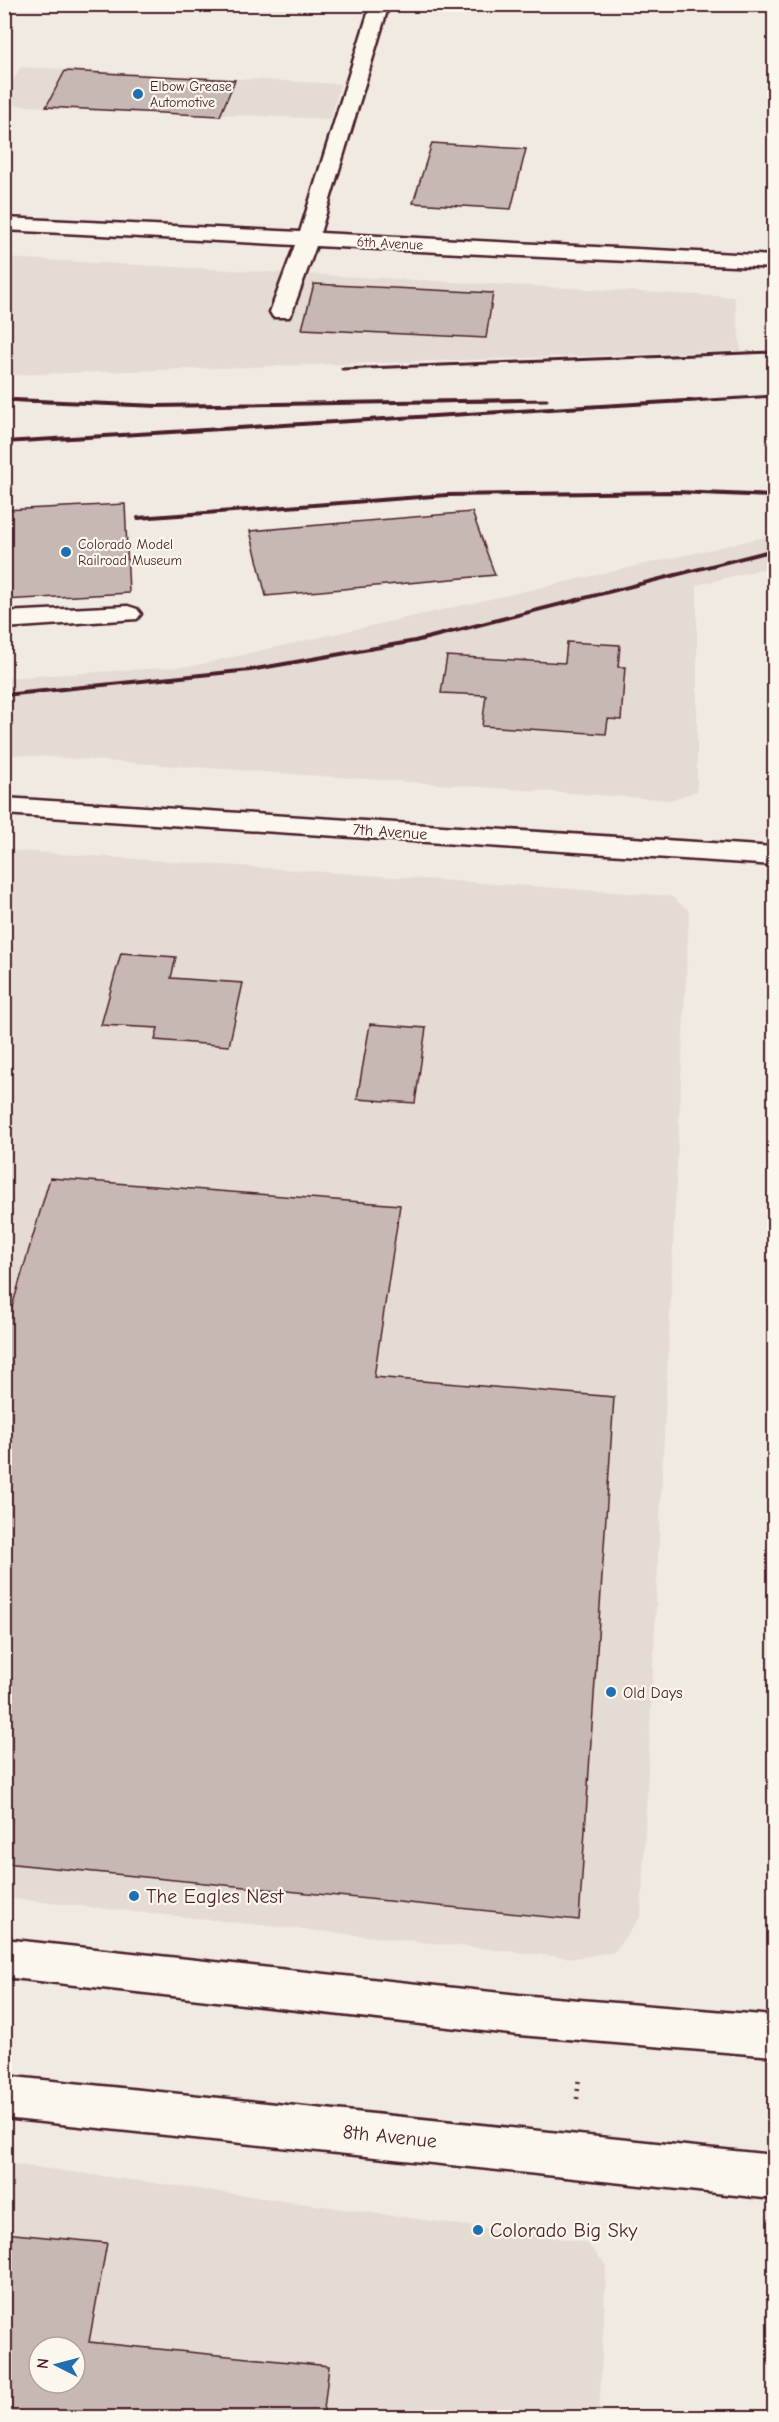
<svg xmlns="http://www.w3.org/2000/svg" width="779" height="2422" font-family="'Comic Neue',sans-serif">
  <rect width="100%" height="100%" fill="#f0eae0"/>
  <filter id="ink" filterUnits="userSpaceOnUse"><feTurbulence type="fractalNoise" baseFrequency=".0167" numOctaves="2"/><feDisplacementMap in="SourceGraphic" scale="12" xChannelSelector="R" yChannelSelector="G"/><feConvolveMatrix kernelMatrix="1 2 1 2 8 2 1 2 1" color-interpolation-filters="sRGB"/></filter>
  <g filter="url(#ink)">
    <g fill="#e4dbd2" fill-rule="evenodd">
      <path d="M21 67 340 84 331 119 5 105V95Z"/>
      <path d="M4 258 734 297 741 351 5 375Z"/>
      <path d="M774 535V566L697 585V791L670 800 5 754 4 678 193 666Z"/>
      <path d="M4 850 671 896 689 911 641 1916 614 1952 573 1958 5 1898Z"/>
      <path d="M5 2163 586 2242 606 2265 599 2417 5 2418ZM39 2347H75V2383H39Z"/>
    </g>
    <g fill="#c8b8b3" stroke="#4a1f2b" stroke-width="1.5" fill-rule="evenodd">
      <path d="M65 71 235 80 220 116 46 107Z"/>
      <path d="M432 143 526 149 511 209 413 203Z"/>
      <path d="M314 284 493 293 486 338 302 329Z"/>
      <path d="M125 504 129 593 4 600V510Z"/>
      <path d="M472 512 495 575 266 596 250 531Z"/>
      <path d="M567 642 620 645 618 667H625L621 720 608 719 606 734 482 726 486 695 441 693 447 656 565 663Z"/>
      <path d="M121 953 176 957 171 978 243 983 229 1046 155 1040 158 1028 101 1025Z"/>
      <path d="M370 1024 426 1028 415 1103 357 1099Z"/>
      <path d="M50 1178 400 1205 374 1377 614 1397 579 1920 4 1863V1334Z"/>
      <path d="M4 2233 107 2243 89 2342 329 2366 323 2418H4ZM39 2347H75V2383H39Z"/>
    </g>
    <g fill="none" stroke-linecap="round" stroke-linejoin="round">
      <defs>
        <g id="minor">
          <path d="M371 4H389L320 233 774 256V268L316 246 292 312 289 317H273L270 312 295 245 4 230V218L300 232Z"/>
          <path d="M128 606 137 609 141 614 137 619 4 628V612Z"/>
          <path d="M4 798 774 847V865L4 814Z"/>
        </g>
        <g id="major">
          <path d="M4 1939 519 1995 774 2016V2056L519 2035 4 1977Z"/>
          <path d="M4 2076 774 2155V2199L4 2118Z"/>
        </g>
      </defs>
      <use href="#minor" stroke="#4a1f2b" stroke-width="5"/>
      <use href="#major" stroke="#4a1f2b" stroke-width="5"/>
      <path stroke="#4a1f2b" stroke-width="4.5" stroke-dasharray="2 6" stroke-linecap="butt" d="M577 2099 579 2076"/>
      <use href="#minor" fill="#fbf7ec" fill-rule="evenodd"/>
      <use href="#major" fill="#fbf7ec" fill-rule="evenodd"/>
      <g stroke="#4a1f2b" stroke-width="3">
        <path d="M342 369 774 352"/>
        <path d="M4 400 52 402"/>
        <path d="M425 402 547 400"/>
        <path d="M675 402 774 396"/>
      </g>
      <g stroke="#4a1f2b" stroke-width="4">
        <path d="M14 400 158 406 522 400"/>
        <path d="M4 442 701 400"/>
        <path d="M138 518 447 495 677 492 774 496"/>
        <path d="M4 695 250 670 415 641 774 550"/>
      </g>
    </g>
  </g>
  <g fill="#1f6fb2" stroke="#fbf7ec" stroke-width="2">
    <circle cx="138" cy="94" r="6"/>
    <circle cx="66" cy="552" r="6"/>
    <circle cx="611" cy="1692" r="6"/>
    <circle cx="134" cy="1896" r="6"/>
    <circle cx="478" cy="2230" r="6"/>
  </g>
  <g text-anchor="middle" stroke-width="4.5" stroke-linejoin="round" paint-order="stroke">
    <g font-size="14" fill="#4a1f2b" stroke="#fbf7ec" text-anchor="start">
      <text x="150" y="91">Elbow Grease<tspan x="150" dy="16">Automotive</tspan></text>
      <text x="78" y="549">Colorado Model<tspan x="78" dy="16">Railroad Museum</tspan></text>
    </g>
    <g font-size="14" fill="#4a1f2b" stroke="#fbf7ec">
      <text transform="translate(390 243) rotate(3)" y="5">6th Avenue</text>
    </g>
    <g font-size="16" fill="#4a1f2b" stroke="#fbf7ec">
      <text transform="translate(390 831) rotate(4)" y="6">7th Avenue</text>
    </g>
    <g font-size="16" fill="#4a1f2b" stroke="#fbf7ec" text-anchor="start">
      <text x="623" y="1698">Old Days</text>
    </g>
    <g font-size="20" fill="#4a1f2b" stroke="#fbf7ec" text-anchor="start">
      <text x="146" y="1903">The Eagles Nest</text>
      <text x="490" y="2237">Colorado Big Sky</text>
    </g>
    <g font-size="20" fill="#4a1f2b" stroke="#fbf7ec">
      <text transform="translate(390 2136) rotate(6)" y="7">8th Avenue</text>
    </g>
  </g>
  <rect width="779" height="2422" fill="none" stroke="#fbf7ec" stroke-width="24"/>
  <rect x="12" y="12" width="755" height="2398" fill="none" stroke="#4a1f2b" stroke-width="2" filter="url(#ink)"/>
  <g transform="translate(57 2365) rotate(276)"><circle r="28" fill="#fbf7ec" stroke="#b4a19f" stroke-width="1.5"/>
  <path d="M0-4.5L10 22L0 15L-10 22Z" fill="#1f6fb2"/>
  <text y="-9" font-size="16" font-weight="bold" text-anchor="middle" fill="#4a1f2b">N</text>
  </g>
</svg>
